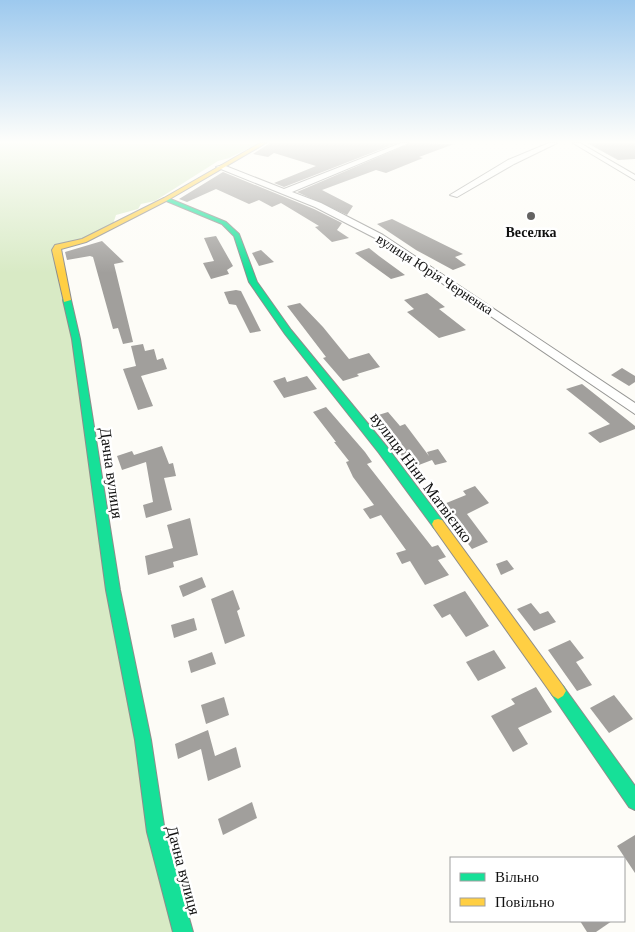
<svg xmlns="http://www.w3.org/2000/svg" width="635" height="932" font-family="'Times New Roman',serif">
  <rect width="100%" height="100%" fill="#fdfcf7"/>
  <path fill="#d8eac5" d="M0 143 257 144 229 158 218 161 155 201 141 204 138 209 116 215 113 224 79 241 61 244 174 932H0Z"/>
  <g fill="#a19f9c">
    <path d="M270 143H397L284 187 274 183 316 166 274 153 268 157 253 154Z"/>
    <path d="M411 143 454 144 419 157 423 158 386 173 376 170 322 190 353 206 347 215 297 192Z"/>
    <path d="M587 143H635V159L618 160Z"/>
    <path d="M223 172 314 209 342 223 337 230 349 238 332 242 315 227 319 226 281 203 272 207 259 200 249 204 216 189 187 202 179 199Z"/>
    <path d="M392 219 463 254 455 257 466 265 453 270 416 250 377 224Z"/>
    <path d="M216 236 233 266 227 270 229 274 211 279 203 263 214 261 204 238Z"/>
    <path d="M102 241 124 262 114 264 133 342 123 344 118 328 113 329 93 257 90 256 67 260 65 252Z"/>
    <path d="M369 248 379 256 405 275 391 279 355 253Z"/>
    <path d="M261 250 274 262 259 266 252 253Z"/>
    <path d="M236 290 241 291 261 331 250 333 236 305 229 304 224 292Z"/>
    <path d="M427 293 445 307 439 309 466 330 439 338 407 312 414 309 404 300Z"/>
    <path d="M300 303 323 327 349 359 369 353 380 367 357 374 359 376 343 381 323 358 326 357 287 306Z"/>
    <path d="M143 344 145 351 154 349 157 360 163 358 167 369 141 376 153 406 138 410 123 369 136 366 131 346Z"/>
    <path d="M622 368 635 376V382L629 386 611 375Z"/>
    <path d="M307 376 317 389 284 398 273 381 285 377 287 382Z"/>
    <path d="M582 384 635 426V429L600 443 588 433 610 424 566 389Z"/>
    <path d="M326 407 365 452 372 462 367 464 432 547 438 545 446 557 438 560 449 575 425 585 410 561 402 564 396 553 406 550 381 515 370 519 363 509 374 505 353 477 346 462 349 461 334 442H336L313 412Z"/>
    <path d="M388 412 400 426 405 424 429 456 427 452 438 449 447 462 435 465 432 460 411 468 372 417Z"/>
    <path d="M162 446 169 464 173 463 176 476 164 478 172 510 146 518 143 505 153 502 146 462 122 470 117 456 132 451 134 455Z"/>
    <path d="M475 486 489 503 467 514 488 542 472 549 439 506 466 495 463 491Z"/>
    <path d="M190 518 198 555 173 562 174 567 148 575 145 556 173 548 167 525Z"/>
    <path d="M507 560 514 569 501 575 496 564Z"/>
    <path d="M202 577 206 587 183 597 179 586Z"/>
    <path d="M233 590 240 609 237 611 245 636 225 644 211 599Z"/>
    <path d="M465 591 489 626 466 637 450 614 442 618 433 605Z"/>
    <path d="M531 603 540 614 548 611 556 622 534 631 517 609Z"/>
    <path d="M194 618 197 630 174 638 171 625Z"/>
    <path d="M570 640 584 658 576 662 592 685 577 691 548 650Z"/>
    <path d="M494 650 506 668 478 681 466 662Z"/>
    <path d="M212 652 216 664 191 673 188 661Z"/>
    <path d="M536 687 552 712 518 728 528 744 513 752 491 716 515 704 511 699Z"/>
    <path d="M614 695 633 719 609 733 590 708Z"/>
    <path d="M224 697 229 715 206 724 201 705Z"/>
    <path d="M208 730 215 756 236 747 241 767 208 781 201 749 178 759 175 744Z"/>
    <path d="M252 802 257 818 223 835 218 819Z"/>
    <path d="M635 835V873L617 846Z"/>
    <path d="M580 921H612L596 932H587Z"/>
  </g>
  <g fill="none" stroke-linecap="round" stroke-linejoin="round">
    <defs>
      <g id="street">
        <path d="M401 143H409L292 192 321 203 383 235 635 403V414L377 239 315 207 216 167 223 165 284 189Z"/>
        <path d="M549 143H557L514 164 457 197 450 195 508 160Z"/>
        <path d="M573 143H580L635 175V180Z"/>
      </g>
      <g id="fast">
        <path d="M164 198H168L226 222 239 234 257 282 291 330 387 447 442 520 444 524 442 528 438 529 434 528 379 453 285 334 249 282 234 236 222 224 164 200Z"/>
        <path d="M64 298 71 300 80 339 120 590 151 740 165 832 193 932H173L147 832 135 740 106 590 72 339 63 300Z"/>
        <path d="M558 683 563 686 635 786V810L629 807 553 696 550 691 553 686Z"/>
      </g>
      <g id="slow">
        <path d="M260 143H266L168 200 86 242 61 249 71 300 64 302 52 250 55 245 82 239 164 198Z"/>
        <path d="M438 519 442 520 563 686 566 691 563 696 558 699 553 696 434 528 432 524 434 520Z"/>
      </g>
    </defs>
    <use href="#street" stroke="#979795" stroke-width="2"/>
    <use href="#fast" stroke="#8e8d8b" stroke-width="2"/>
    <use href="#slow" stroke="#8e8d8b" stroke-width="2"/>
    <use href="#street" fill="#fffffe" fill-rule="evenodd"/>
    <use href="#fast" fill="#16e098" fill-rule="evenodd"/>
    <use href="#slow" fill="#ffcf43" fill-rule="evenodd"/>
  </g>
  <linearGradient id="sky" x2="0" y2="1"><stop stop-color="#9dc9ee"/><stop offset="0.52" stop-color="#fefefb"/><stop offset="1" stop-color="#fefefb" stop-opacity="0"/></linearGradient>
  <rect width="635" height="273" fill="url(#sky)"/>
  <circle fill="#646362" stroke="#fff" stroke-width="2" cx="531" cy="216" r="5"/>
  <g text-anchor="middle" stroke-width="5" stroke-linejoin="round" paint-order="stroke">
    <g font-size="14" font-weight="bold" fill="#111" stroke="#fff">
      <text x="531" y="237">Веселка</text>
    </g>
    <g font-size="14" fill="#111" stroke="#fff">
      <text transform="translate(435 274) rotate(33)" y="5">вулиця Юрія Черненка</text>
    </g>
    <g font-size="16" fill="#111" stroke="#fff">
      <text transform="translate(112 473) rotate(82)" y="6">Дачна вулиця</text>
      <text transform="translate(422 477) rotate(53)" y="6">вулиця Ніни Матвієнко</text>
      <text transform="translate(184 870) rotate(75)" y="6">Дачна вулиця</text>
    </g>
  </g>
  <rect x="450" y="857" width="175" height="65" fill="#ffffff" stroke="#a0a0a0"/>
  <rect x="460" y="873" width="25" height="8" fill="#16e098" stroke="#a0a0a0"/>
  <text x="495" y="882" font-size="15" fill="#111111">Вільно</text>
  <rect x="460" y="898" width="25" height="8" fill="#ffcf43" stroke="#a0a0a0"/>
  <text x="495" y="907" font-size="15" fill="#111111">Повільно</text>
</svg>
